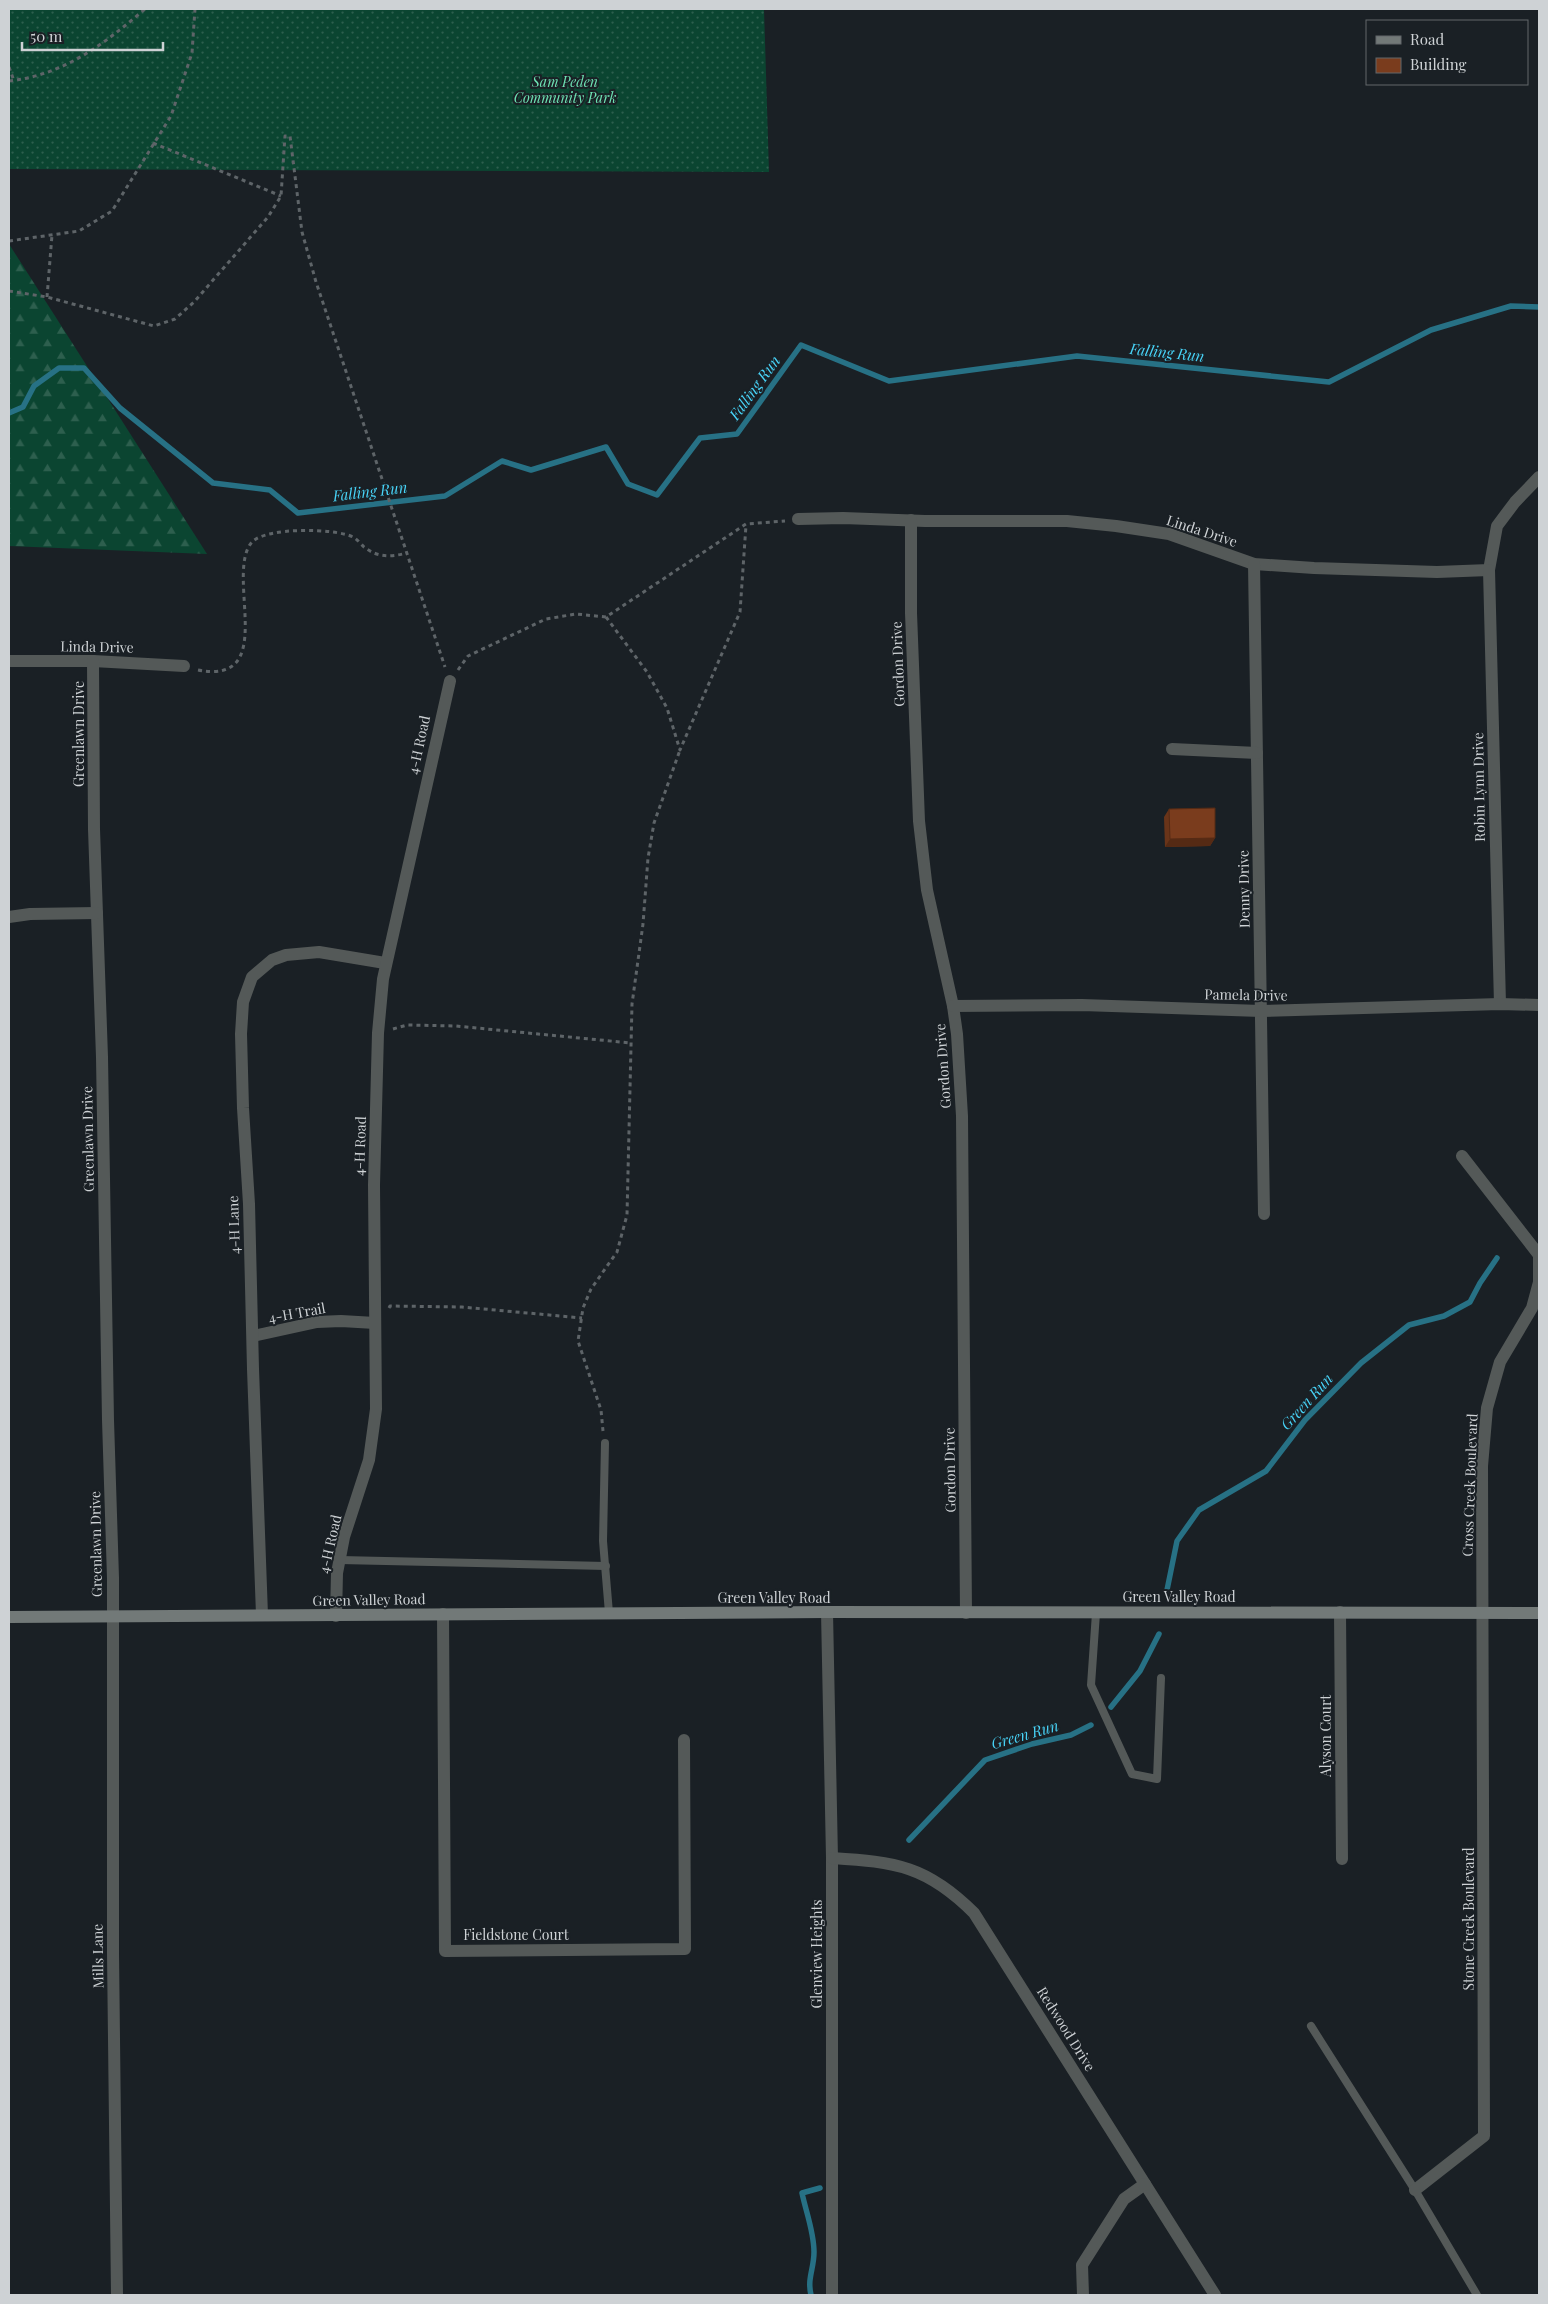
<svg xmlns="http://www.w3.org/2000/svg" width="1548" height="2304" font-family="'Playfair Display',serif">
  <defs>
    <pattern id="grass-dots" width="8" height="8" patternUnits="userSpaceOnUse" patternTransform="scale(1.25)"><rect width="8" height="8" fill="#0b4531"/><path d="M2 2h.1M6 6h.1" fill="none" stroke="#2d5f4e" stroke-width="1.8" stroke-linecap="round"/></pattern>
    <pattern id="forest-firs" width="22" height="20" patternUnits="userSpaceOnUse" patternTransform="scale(1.25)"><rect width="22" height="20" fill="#0b4531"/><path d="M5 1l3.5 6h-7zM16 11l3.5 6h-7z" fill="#2d5f4e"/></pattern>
  </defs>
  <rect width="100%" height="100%" fill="#1a2025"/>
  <path fill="url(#grass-dots)" d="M9 9H764L769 172 9 169Z"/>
  <path fill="url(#forest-firs)" d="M9 244 207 554 9 546Z"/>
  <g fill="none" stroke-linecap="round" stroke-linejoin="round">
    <g stroke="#277185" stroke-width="5.5">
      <path d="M9 413 23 407 34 386 59 368H84L120 408 213 483 270 490 298 513 445 496 502 461 531 470 606 447 628 484 657 495 700 438 737 434 801 345 889 381 1077 356 1329 382 1431 330 1511 306 1539 307"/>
      <path d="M1167 1590 1177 1541 1199 1510 1266 1471 1305 1420 1361 1363 1409 1325 1444 1316 1470 1302 1480 1283 1497 1258"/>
      <path d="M1111 1707 1140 1671 1159 1634"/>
      <path d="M909 1840 985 1760 1032 1744 1071 1735 1091 1725"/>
      <path d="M811 2295C807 2278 814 2269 814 2252 814 2232 806 2212 802 2193L820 2188"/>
    </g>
    <g stroke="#5e6468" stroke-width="3" stroke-dasharray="4 4" stroke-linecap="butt">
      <path d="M9 67 14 81"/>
      <path d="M9 81C64 75 104 44 145 9"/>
      <path d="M153 143 281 196"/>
      <path d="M9 241 79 231 112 211 171 116 192 53 195 9"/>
      <path d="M9 291 47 297 154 326 175 319 194 302 268 217 281 196 285 136H290L302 232 316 282 445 667"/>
      <path d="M47 297 52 235"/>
      <path d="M606 617 647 672 667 708 680 750 740 612 746 525"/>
      <path d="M198 670C280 686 224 574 252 542 266 527 335 528 353 537 357 539 361 544 364 547 378 558 391 557 407 553"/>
      <path d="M458 670 468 656 546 619 576 614 606 617 746 524 785 521"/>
      <path d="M393 1029 407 1025 456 1026 631 1043"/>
      <path d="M389 1308 390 1306 462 1307 582 1318"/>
      <path d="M603 1431 601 1410 578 1341 583 1308 591 1289 617 1252 627 1215 632 1004 643 924 648 858 654 823 680 750"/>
    </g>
    <g stroke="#545958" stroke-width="8">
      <path d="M605 1443 603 1541 609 1613"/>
      <path d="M340 1560 606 1566"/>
      <path d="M1096 1613 1091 1685 1132 1774 1157 1779 1161 1678"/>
      <path d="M1311 2026 1415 2190 1477 2295"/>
    </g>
    <g stroke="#545958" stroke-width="12">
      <path d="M798 519 843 518 925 521H1067L1116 526 1169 534 1254 564 1314 568 1437 572 1489 570 1497 526 1515 502 1539 477"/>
      <path d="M911 520V613L919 821 927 890 953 1006 957 1034 962 1116 966 1613"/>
      <path d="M1254 564 1264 1214"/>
      <path d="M1489 570 1500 1004"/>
      <path d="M9 661H93L184 666"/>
      <path d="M93 661 94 829 102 1057 108 1420 113 1578V1953L117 2295"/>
      <path d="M1172 749 1257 753"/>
      <path d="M9 917 30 914 97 913"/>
      <path d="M953 1006 1082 1005 1261 1011 1500 1004 1539 1005"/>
      <path d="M253 1336 317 1322 341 1321 375 1323"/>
      <path d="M827 1612 832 1858V2295"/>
      <path d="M1340 1612 1342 1859"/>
      <path d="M443 1614 445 1951 685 1949 684 1740"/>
      <path d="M262 1615 253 1369 249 1204 243 1108 241 1034 243 1002 252 977 272 960 286 955 319 952 385 963"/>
      <path d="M336 1616 337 1573 344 1537 369 1460 376 1409 374 1185 378 1033 383 979 450 681"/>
      <path d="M832 1858C896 1862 927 1866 974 1913L1215 2295"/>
      <path d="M1415 2190 1484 2136 1482 1466 1487 1408 1500 1362 1532 1308 1539 1282V1255L1462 1156"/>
      <path d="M1083 2295 1082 2265 1124 2199 1145 2184"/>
    </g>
    <path stroke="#727978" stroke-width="12" d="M9 1617 827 1612 1539 1613"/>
  </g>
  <path fill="#693419" d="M1169 809 1215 838 1210 846 1165 847 1164 817Z"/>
  <path fill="#552a14" d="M1215 838 1210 846 1165 847 1170 839Z"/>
  <path fill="#7a3c1d" stroke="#552a14" d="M1215 808V838L1170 839 1169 809Z"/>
  <g text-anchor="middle" stroke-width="4" stroke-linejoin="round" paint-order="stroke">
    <g font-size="14" font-style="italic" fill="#6ee2b4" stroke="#1a2025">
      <text x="565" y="87">Sam Peden<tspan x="565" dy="16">Community Park</tspan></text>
    </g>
    <g font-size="14" fill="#ced2d5" stroke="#1a2025">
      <text transform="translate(1202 531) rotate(18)" y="5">Linda Drive</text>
      <text transform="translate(97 647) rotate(1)" y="5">Linda Drive</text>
      <text transform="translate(898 664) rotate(-92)" y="5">Gordon Drive</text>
      <text transform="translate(79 734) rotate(-90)" y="5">Greenlawn Drive</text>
      <text transform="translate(419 745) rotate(-78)" y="5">4-H Road</text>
      <text transform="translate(1479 787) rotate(-91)" y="5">Robin Lynn Drive</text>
      <text transform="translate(1244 889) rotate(-91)" y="5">Denny Drive</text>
      <text transform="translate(1246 995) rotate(1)" y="5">Pamela Drive</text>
      <text transform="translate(943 1066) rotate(-94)" y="5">Gordon Drive</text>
      <text transform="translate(88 1139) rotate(-91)" y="5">Greenlawn Drive</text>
      <text transform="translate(360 1146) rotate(-88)" y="5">4-H Road</text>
      <text transform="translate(234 1225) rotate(-92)" y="5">4-H Lane</text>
      <text transform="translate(297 1313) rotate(-10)" y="5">4-H Trail</text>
      <text transform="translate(950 1470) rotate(-91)" y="5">Gordon Drive</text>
      <text transform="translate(1470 1485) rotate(-88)" y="5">Cross Creek Boulevard</text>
      <text transform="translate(96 1544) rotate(-91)" y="5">Greenlawn Drive</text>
      <text transform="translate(330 1544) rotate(-77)" y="5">4-H Road</text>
      <text x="1179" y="1602">Green Valley Road</text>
      <text x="774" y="1603">Green Valley Road</text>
      <text transform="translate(369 1600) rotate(-1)" y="5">Green Valley Road</text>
      <text transform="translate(1326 1736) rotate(-90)" y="5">Alyson Court</text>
      <text transform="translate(1469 1919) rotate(-90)" y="5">Stone Creek Boulevard</text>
      <text x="516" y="1940">Fieldstone Court</text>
      <text transform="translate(817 1954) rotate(-90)" y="5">Glenview Heights</text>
      <text transform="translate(98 1956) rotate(-91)" y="5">Mills Lane</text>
      <text transform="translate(1066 2029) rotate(58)" y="5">Redwood Drive</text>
    </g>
    <g font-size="15" font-style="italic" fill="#48d3f7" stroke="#1a2025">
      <text transform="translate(1167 353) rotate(6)" y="5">Falling Run</text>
      <text transform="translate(755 388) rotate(-54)" y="5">Falling Run</text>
      <text transform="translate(370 492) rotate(-7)" y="5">Falling Run</text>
      <text transform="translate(1307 1402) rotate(-48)" y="5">Green Run</text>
      <text transform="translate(1025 1735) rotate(-16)" y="5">Green Run</text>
    </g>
  </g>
  <rect width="1548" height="2304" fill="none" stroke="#ced2d5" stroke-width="20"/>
  <rect x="1366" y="20" width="162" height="65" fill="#1a2025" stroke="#62676b"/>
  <rect x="1376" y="36" width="25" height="8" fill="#727978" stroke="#62676b"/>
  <text x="1410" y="45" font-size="15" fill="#ced2d5">Road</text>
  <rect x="1376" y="58" width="25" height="15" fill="#7a3c1d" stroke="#62676b"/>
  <text x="1410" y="70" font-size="15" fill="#ced2d5">Building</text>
  <path d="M22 42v8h141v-8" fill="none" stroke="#ced2d5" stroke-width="2.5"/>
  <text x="30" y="42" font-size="15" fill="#ced2d5" stroke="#1a2025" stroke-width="4" paint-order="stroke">50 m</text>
</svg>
